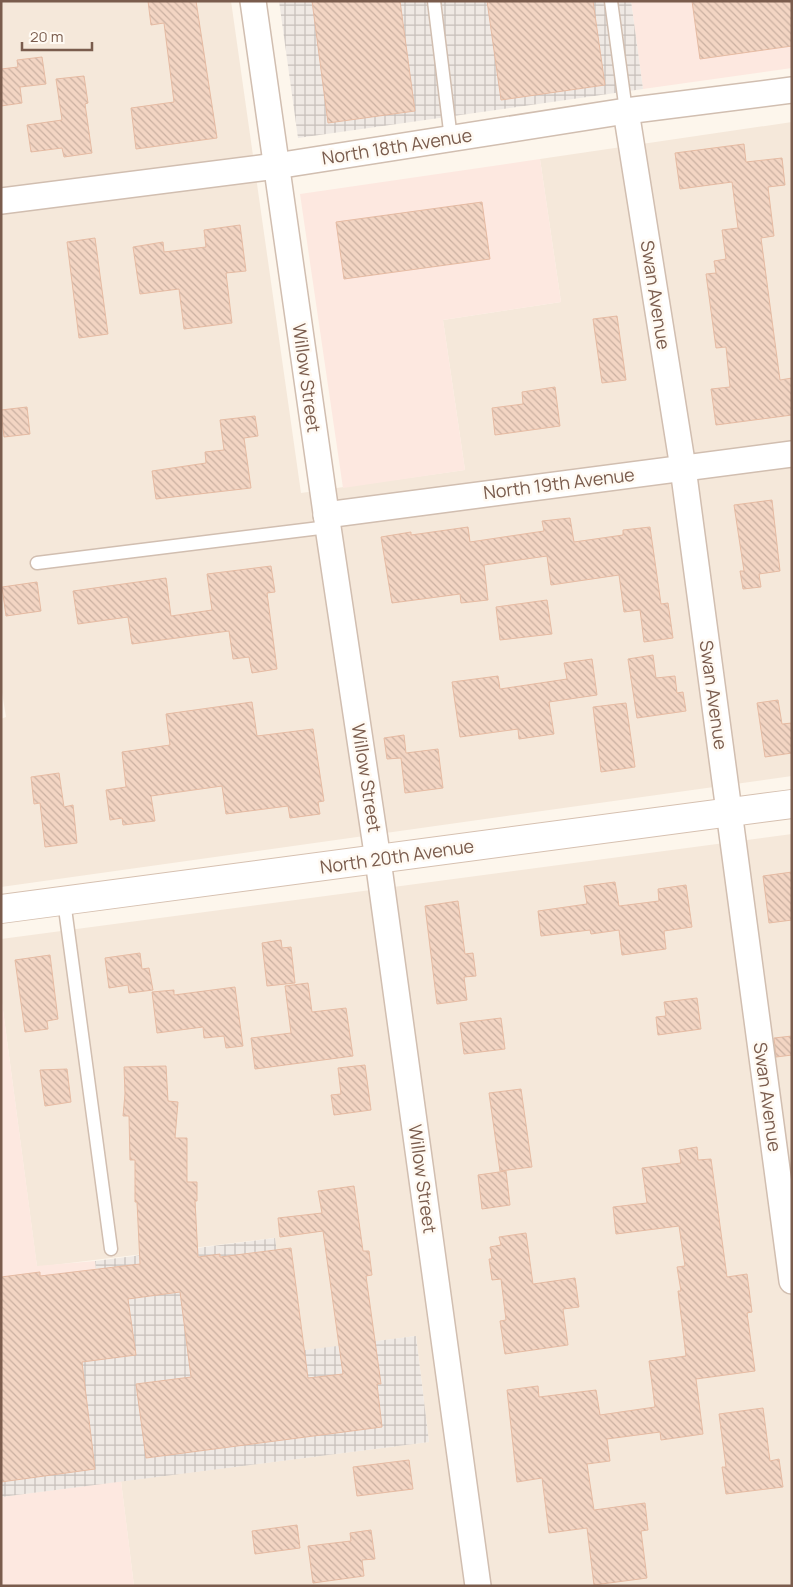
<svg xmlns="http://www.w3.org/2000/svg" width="793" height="1587" font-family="Manrope,sans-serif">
  <defs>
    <pattern id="industrial-grid" width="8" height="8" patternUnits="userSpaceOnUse" patternTransform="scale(1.25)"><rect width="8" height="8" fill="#efe9e4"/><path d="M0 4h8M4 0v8" fill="none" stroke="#c7c0bb"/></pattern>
    <pattern id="building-back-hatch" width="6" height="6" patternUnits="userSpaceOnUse" patternTransform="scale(1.25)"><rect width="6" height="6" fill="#f3d5c3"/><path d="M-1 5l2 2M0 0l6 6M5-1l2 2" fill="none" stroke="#cab0a1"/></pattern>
  </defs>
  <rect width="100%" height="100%" fill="#fdf6ec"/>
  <g fill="#f5e8da">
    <path d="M1 1H231L301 493 465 470 443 320 561 302 540 159 792 122V776L1 887V719L6 717 1 686Z"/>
    <path d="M792 834V1586H134L121 1481 429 1442 416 1336 290 1353 275 1238 37 1267 1 995V939Z"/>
  </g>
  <g fill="#fde8e0">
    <path d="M631 1H792V68L643 89Z"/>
    <path d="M540 159 561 302 443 320 465 470 343 488 300 194Z"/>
    <path d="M1 995 37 1266 95 1261 103 1328 1 1341Z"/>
    <path d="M121 1481 134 1586H1V1497Z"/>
  </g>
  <g fill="url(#industrial-grid)">
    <path d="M279 1H631L643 89 298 138Z"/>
    <path d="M275 1238 290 1352 416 1336 429 1442 1 1497V1341L103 1328 95 1261Z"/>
  </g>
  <g fill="url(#building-back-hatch)" stroke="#e6bba3">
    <path d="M148 1H196L217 138 136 149 131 108 174 102 164 23 151 25Z"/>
    <path d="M312 1H400L415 111 328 123Z"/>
    <path d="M487 1H593L605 85 501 100Z"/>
    <path d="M692 1H792V46L700 59Z"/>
    <path d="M42 57 46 84 20 87 22 103 1 106V69L18 67 17 60Z"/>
    <path d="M84 76 88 103 85 104 92 153 64 157 62 148 31 152 27 125 62 120 56 79Z"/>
    <path d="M744 144 746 162 782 158 785 185 768 187 774 236 761 238 780 380 792 378V415L716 425 711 389 730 387 726 347 716 348 706 274 716 273 714 261 726 259 722 230 738 228 732 182 680 189 675 153Z"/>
    <path d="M482 202 490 259 344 279 336 222Z"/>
    <path d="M240 225 246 271 226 273 232 323 184 329 179 289 140 294 133 247 163 242 164 252 206 247 204 230Z"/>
    <path d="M95 238 108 334 79 338 67 242Z"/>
    <path d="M617 316 626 380 602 383 593 319Z"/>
    <path d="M555 387 560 426 495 435 492 408 523 404 522 392Z"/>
    <path d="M27 407 30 434 4 437 1 410Z"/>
    <path d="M255 416 258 436 244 438 251 488 156 499 152 471 206 463 205 452 224 450 220 420Z"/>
    <path d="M772 500 780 571 759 574 761 587 743 589 740 571H744L734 505Z"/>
    <path d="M570 518 574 542 623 535V530L650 527 661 604 668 603 673 638 644 642 640 610 624 612 619 575 551 585 547 556 484 565 488 600 461 603 460 594 392 603 381 537 411 532V535L468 527 470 542 544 531 542 521Z"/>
    <path d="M271 566 275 592 267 593 277 669 252 673 249 657 233 659 229 631 132 644 128 617 78 624 73 591 166 578 171 616 212 610 207 574Z"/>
    <path d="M37 582 41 611 6 616 2 587Z"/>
    <path d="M547 600 552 634 500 640 496 607Z"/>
    <path d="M653 655 656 678 675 676 677 693 683 692 686 711 637 718 628 659Z"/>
    <path d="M592 659 597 695 549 702 554 734 519 739 518 729 460 737 452 682 498 676 500 689 567 679 564 663Z"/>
    <path d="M778 700 782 724 792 723V753L765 757 757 703Z"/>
    <path d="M252 702 257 736 313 729 324 801 318 802 320 814 290 818 288 806 226 814 222 786 151 796 155 821 123 825 122 818 110 820 106 790 126 787 122 752 170 745 166 714Z"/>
    <path d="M626 703 635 767 601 772 593 707Z"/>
    <path d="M404 735 406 753 438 749 443 788 405 793 401 758 387 759 384 738Z"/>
    <path d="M59 773 64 807 73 805 77 843 45 847 40 803 34 804 31 777Z"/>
    <path d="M792 872V920L769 923 763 876Z"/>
    <path d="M615 882 619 906 659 901 658 889 686 885 692 927 664 931 666 949 622 955 619 930 591 934 590 930 541 936 538 911 587 904 584 886Z"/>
    <path d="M458 901 465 954 473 953 476 976 464 977 467 1000 437 1004 425 906Z"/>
    <path d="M281 940 282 948 291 947 295 983 267 986 262 943Z"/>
    <path d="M140 953 142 969 149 968 153 990 129 993 128 985 109 988 105 958Z"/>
    <path d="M50 955 58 1019 47 1021 48 1029 25 1032 15 960Z"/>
    <path d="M308 983 312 1012 346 1008 353 1056 255 1069 251 1038 291 1033 285 986Z"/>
    <path d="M235 987 243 1046 226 1048 224 1036 204 1038 203 1027 157 1033 152 992 174 990V995Z"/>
    <path d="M697 998 701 1029 658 1035 656 1017 666 1016 664 1002Z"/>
    <path d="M501 1018 505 1049 464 1054 460 1023Z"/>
    <path d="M792 1036V1055L776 1057 774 1038Z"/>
    <path d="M365 1065 371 1110 334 1115 331 1095 341 1094 338 1068Z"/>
    <path d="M166 1066 168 1101 178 1102 175 1138H187V1182H197V1201H195L198 1257 220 1254V1257L291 1248 308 1378 343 1374 323 1231 280 1237 278 1218 322 1213 318 1191 354 1186 363 1251H369L372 1275 366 1276 381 1384H377L382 1427 146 1458 136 1384 191 1377 180 1292 128 1299 136 1355 82 1362 95 1469 1 1482V1277L40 1272V1276L140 1264 137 1202H135V1160H130L129 1116H123L125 1094 124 1067Z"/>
    <path d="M67 1069 71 1102 45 1106 40 1070Z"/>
    <path d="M521 1089 532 1167 500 1171 489 1093Z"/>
    <path d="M697 1147 698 1160 711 1159 727 1277 747 1274 752 1312 747 1313 755 1371 696 1379 703 1434 661 1440 660 1432 607 1439 610 1461 587 1464 594 1510 645 1503 648 1530 641 1531 647 1578 594 1585 587 1528 549 1533 542 1478 517 1482 507 1390 538 1386 539 1397 596 1390 600 1415 655 1407 649 1361 686 1356 678 1291H681L677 1267 685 1266 679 1226 616 1234 613 1207 647 1203 642 1168 681 1163 679 1150Z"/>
    <path d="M506 1171 510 1205 482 1209 478 1175Z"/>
    <path d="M526 1233 533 1284 575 1278 579 1307 563 1309 568 1345 505 1354 500 1321 506 1320 501 1279 492 1280 489 1259H492L490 1247 501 1245 499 1237Z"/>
    <path d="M763 1408 770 1461 779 1459 783 1487 726 1494 722 1467H726L719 1414Z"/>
    <path d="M409 1460 413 1489 357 1496 353 1467Z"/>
    <path d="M297 1525 300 1548 255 1554 252 1531Z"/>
    <path d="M371 1530 375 1559 362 1560 364 1576 313 1583 308 1546 351 1541 350 1533Z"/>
  </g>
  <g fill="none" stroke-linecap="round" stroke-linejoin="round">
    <defs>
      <g id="lane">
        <path d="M434 1 451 139"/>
        <path d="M611 1 626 111"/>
        <path d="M37 563 328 527"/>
        <path d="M64 901 111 1249"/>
      </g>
      <g id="street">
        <path d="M253 1 328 527 378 860 478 1586"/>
        <path d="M626 111 683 468 792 1281"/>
        <path d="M1 201 276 166 626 111 792 90"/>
        <path d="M326 515 792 454"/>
      </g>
      <path id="secondary" d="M1 909 792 804"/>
    </defs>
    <use href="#lane" stroke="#d1beb0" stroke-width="15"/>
    <use href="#street" stroke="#d1beb0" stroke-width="28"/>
    <use href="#secondary" stroke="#d6c0b0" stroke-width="30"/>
    <use href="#lane" stroke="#fff" stroke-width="12"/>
    <use href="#street" stroke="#fff" stroke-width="25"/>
    <use href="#secondary" stroke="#fff" stroke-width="28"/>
  </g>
  <g text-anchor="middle" stroke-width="5" stroke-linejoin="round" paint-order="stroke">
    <g font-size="18" fill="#7a5c4d" stroke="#fffaf3">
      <text transform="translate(397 147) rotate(-9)" y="6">North 18th Avenue</text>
      <text transform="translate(655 295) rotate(81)" y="6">Swan Avenue</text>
      <text transform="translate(306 378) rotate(82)" y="6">Willow Street</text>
      <text transform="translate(559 484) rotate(-7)" y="6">North 19th Avenue</text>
      <text transform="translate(713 695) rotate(82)" y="6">Swan Avenue</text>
      <text transform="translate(366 778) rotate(81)" y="6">Willow Street</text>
      <text transform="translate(397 857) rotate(-8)" y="6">North 20th Avenue</text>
      <text transform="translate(767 1097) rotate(82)" y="6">Swan Avenue</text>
      <text transform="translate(422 1179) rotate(82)" y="6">Willow Street</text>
    </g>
  </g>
  <rect width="793" height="1587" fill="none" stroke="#7a5c4d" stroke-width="5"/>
  <path d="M22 42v8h70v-8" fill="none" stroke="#7a5c4d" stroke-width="2.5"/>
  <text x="30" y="42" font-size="15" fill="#7a5c4d" stroke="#fffaf3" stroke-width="4" paint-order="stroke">20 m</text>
</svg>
